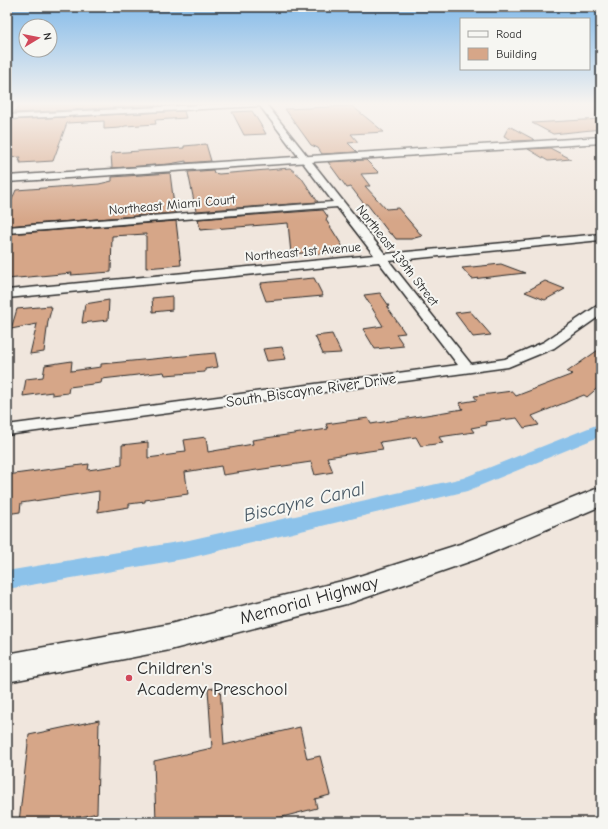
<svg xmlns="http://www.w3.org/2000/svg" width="608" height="829" font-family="'Comic Neue',sans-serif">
  <rect width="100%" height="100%" fill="#f0e6dd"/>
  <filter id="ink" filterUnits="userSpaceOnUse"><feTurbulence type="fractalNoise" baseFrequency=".025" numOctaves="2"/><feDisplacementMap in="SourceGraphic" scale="8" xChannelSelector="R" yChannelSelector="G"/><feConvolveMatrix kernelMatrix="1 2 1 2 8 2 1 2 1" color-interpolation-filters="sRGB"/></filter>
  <g filter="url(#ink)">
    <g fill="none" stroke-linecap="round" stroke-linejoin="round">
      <path fill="#8cc2ea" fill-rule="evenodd" d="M601 423V436L467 491 189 558 7 589V571L189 540 463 478Z"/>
    </g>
    <g fill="#d6a688" stroke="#2b2b2b">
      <path d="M20 104H180L14 113Z"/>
      <path d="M352 106 384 132 351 134 358 142 348 143 357 152 322 154 318 148 311 145 285 109Z"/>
      <path d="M184 111 186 118 155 120 156 124 125 126 120 128 104 129V121L67 123 53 161 20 163 21 161H19L21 157 7 158 8 120Z"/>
      <path d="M252 111 259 122 266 134 244 135 232 112Z"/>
      <path d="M601 119V129L553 134 532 123Z"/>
      <path d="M509 126 535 140 514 141 504 136Z"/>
      <path d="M206 144 211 161 186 163V161L169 164 112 168 111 153 154 150 184 148V146Z"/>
      <path d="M550 148 571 159 548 161 528 149Z"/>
      <path d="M366 160 379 173 361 174 370 186H365L386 209 398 208 422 236 411 239H396L392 234H390L367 204H364L351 187 347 188 328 162Z"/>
      <path d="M290 168 301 177 318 202 196 211 188 172 213 170 214 173 219 174Z"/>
      <path d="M170 173 175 213 7 226V211L16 190 99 184 112 181V177Z"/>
      <path d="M323 210 328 217 326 220 345 250 318 254 316 252 291 254 288 223 200 230 198 219Z"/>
      <path d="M176 221 181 265 146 268V234L112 236 111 272 71 275 72 273 7 279V234Z"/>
      <path d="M501 264 525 273 472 279 462 268Z"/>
      <path d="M314 278 323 296 266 301 260 285H262L261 283Z"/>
      <path d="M545 281 565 289 545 300 525 292Z"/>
      <path d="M380 293 389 306 387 307 405 333 396 334 404 346 375 349 363 329 383 326 364 295Z"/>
      <path d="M172 296V310L153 312 152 298Z"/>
      <path d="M109 300 108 320 82 323 85 304Z"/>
      <path d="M50 306V307H52L48 321 44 352 30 354 37 324 11 329 17 309Z"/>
      <path d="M470 311 491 335 473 337 455 313Z"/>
      <path d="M332 334 341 353 323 354 315 336Z"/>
      <path d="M282 347 286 359 267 361 263 349Z"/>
      <path d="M601 348V385L587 397 584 395 532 416 539 425 524 428 517 418 485 422 487 425 471 428 474 432 439 437 443 443 421 446 416 437 380 442 383 449 327 457 333 472 315 475 311 462 223 475 221 466 185 472 188 494 145 500V502L129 504V507L98 512 99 491 21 503 20 512 7 514V475L89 464 88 470 122 465V445L148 442V458L177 454V452L186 451 184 440 206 437 208 452 253 444 252 440 328 429 326 424 368 418 371 424 463 409 459 403 477 400 474 396 512 391 516 396 573 374 567 372Z"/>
      <path d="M215 353 218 367 205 369V372L165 375 164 372 102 379 101 383 69 387 68 393 52 395V392L23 396 26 379 43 377 45 365 72 361 71 371 101 367V364Z"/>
      <path d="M220 687 224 745 300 727 307 759 320 756 330 795 315 799 317 808 263 822H156L154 761 212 748 208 689Z"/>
      <path d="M99 720 97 813 61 822H19L29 735Z"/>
    </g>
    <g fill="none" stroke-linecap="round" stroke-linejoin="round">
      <defs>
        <path id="minor" d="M218 104H266L385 254 601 234V240L389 261 471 364 505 359 544 342 597 306 601 305V315L554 348 508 367 7 435V425L458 365 379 262 7 298V290L374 255 337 207 7 233V227L333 202 260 106 7 119V115Z"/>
        <g id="tertiary">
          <path d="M601 137V143L7 182V176Z"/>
          <path d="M601 487V506L477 559 350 603 170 650 7 682V654L170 624 350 579 460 544Z"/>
        </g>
      </defs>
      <use href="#minor" stroke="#2b2b2b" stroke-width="3"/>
      <use href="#tertiary" stroke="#2b2b2b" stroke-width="3"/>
      <use href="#minor" fill="#f6f6f2" fill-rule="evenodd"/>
      <use href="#tertiary" fill="#f6f6f2" fill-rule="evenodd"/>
    </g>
  </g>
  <linearGradient id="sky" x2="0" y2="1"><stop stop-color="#83bae9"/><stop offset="0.47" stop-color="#f8f4f0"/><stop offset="1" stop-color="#f8f4f0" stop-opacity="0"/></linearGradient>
  <rect width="608" height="221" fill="url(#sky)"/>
  <circle fill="#d1495b" stroke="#f6f6f2" stroke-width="1.5" cx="129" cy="678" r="4"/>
  <g text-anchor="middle" stroke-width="4" stroke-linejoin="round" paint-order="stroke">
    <g font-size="13" fill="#2b2b2b" stroke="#f6f6f2">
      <text transform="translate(172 204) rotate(-5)" y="5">Northeast Miami Court</text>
      <text transform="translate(303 251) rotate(-5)" y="5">Northeast 1st Avenue</text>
      <text transform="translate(398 255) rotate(52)" y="5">Northeast 139th Street</text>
    </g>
    <g font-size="15" fill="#2b2b2b" stroke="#f6f6f2">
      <text transform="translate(311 390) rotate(-8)" y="5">South Biscayne River Drive</text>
    </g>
    <g font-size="18" fill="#2b2b2b" stroke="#f6f6f2">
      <text transform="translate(309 600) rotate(-15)" y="6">Memorial Highway</text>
    </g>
    <g font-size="18" fill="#2b2b2b" stroke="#f6f6f2" text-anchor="start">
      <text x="137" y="674">Children's<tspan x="137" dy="21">Academy Preschool</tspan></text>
    </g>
    <g font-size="19" font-style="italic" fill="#485864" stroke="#f6f6f2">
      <text transform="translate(304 501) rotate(-13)" y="7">Biscayne Canal</text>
    </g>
  </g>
  <rect width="608" height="829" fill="none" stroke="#f6f6f2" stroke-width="24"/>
  <rect x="12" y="12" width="584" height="805" fill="none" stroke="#2b2b2b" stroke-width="1.5" filter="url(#ink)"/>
  <rect x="460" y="18" width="130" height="52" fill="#f6f6f2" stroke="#a5a5a2"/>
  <rect x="468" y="31" width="20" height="6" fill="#f6f6f2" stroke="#a5a5a2"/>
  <text x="496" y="38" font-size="12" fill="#2b2b2b">Road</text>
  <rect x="468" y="48" width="20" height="12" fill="#d6a688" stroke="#a5a5a2"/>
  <text x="496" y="58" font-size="12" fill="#2b2b2b">Building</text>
  <g transform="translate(38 38) rotate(80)"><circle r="19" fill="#f6f6f2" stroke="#a5a5a2"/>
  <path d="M0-3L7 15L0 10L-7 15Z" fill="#d1495b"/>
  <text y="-6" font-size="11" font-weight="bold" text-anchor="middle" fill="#2b2b2b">N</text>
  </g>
</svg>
